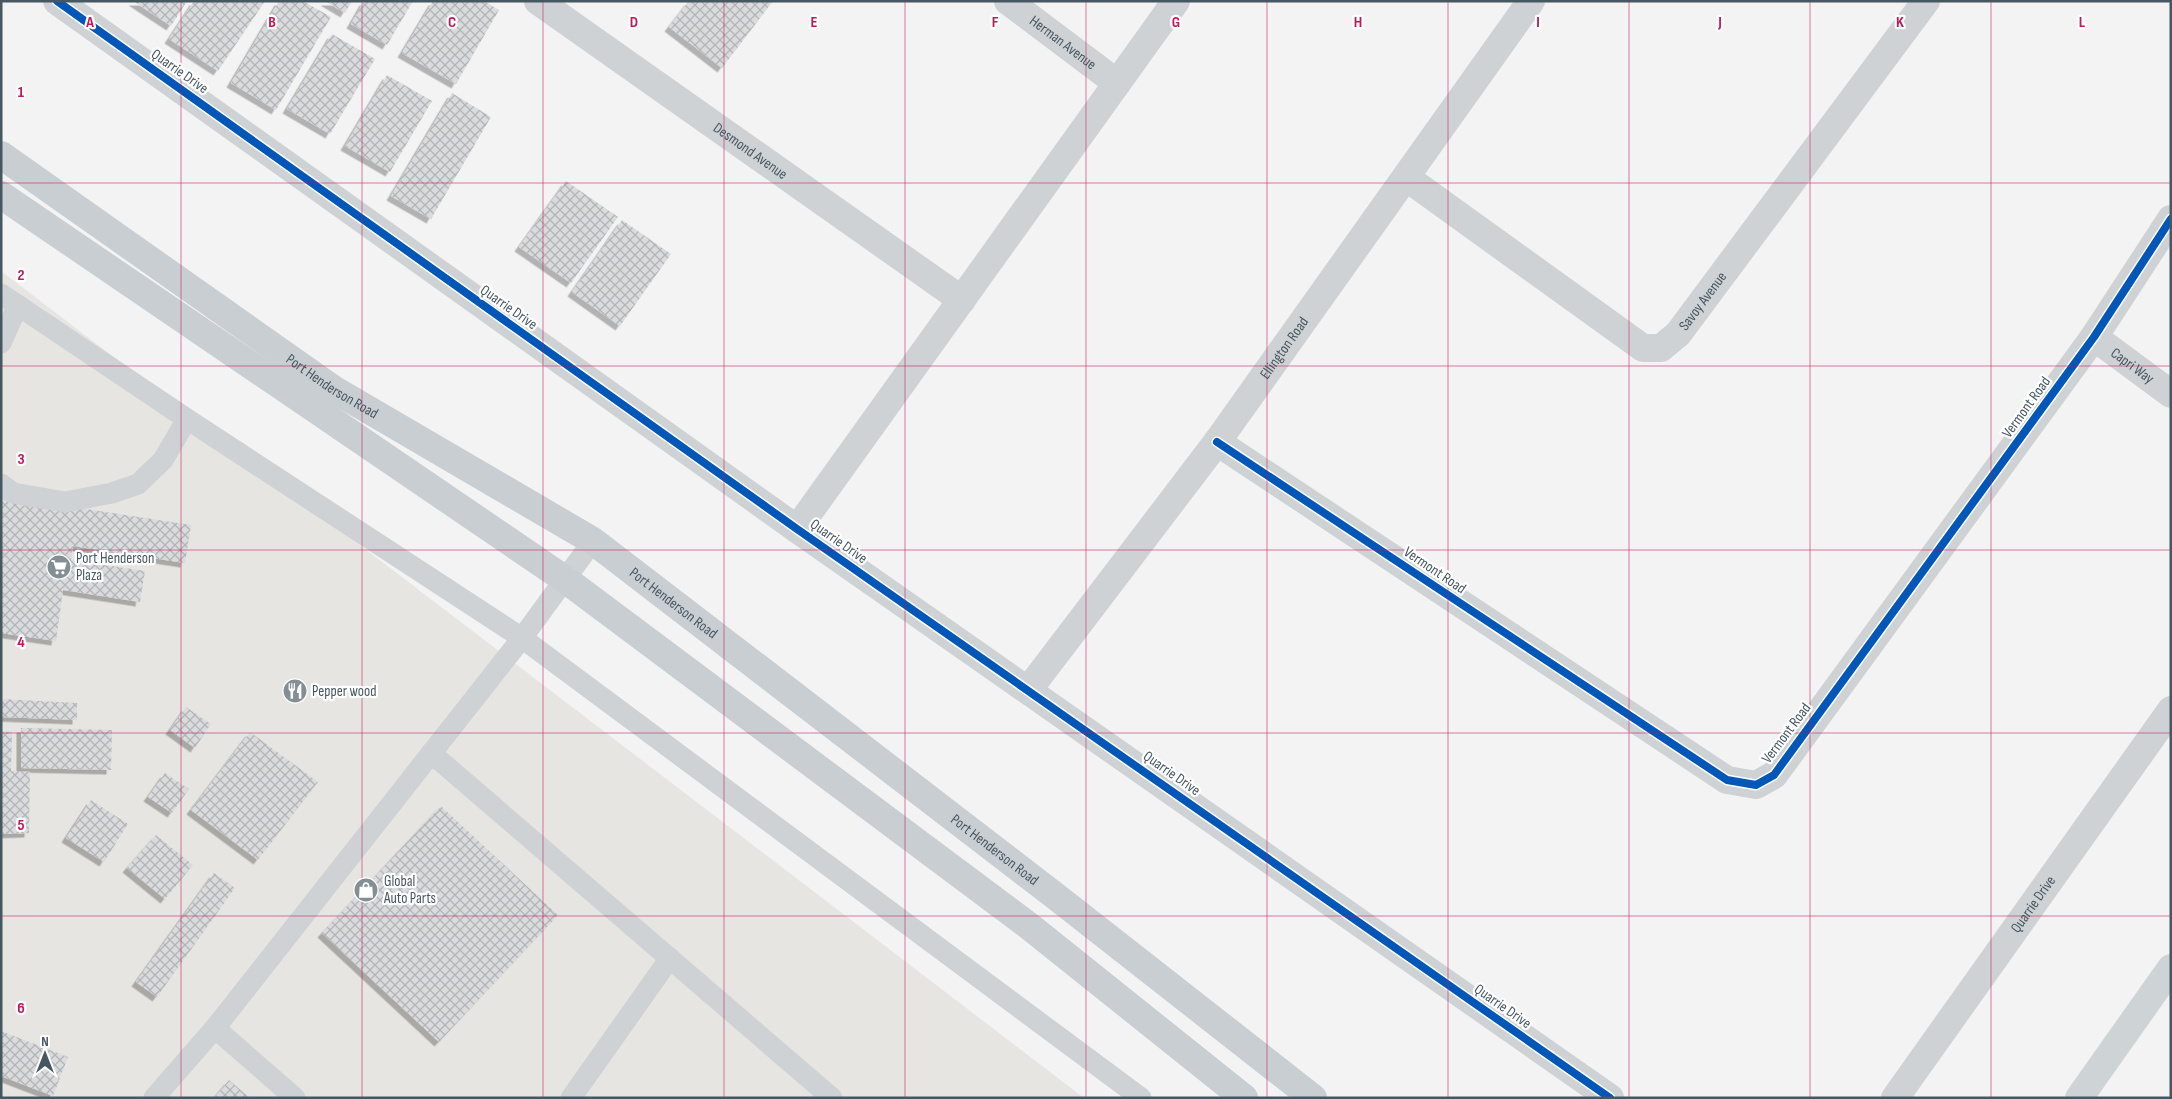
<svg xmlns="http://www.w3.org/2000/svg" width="2172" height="1099" font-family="'Sofia Sans Condensed',sans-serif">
  <defs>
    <pattern id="building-cross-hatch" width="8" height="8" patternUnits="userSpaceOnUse" patternTransform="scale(1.25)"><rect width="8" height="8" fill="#dadbdd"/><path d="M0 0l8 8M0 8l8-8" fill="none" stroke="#b3b4b7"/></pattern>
    <filter id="shadow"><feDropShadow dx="-4.5" dy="4.5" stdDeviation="0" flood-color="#0004"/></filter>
  </defs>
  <rect width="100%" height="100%" fill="#f3f3f3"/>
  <path fill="#e7e5e1" d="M1 271 876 939 1084 1098H1Z"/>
  <g fill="url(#building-cross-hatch)" filter="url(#shadow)">
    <path d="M133 1H187L171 26Z"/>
    <path d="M194 1H265L218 71 169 39Z"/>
    <path d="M279 1H303L331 17 276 110 231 83Z"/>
    <path d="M325 1H352L345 13Z"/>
    <path d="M364 1H413L387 45 351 24Z"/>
    <path d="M433 1H484L499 10 456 84 402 53Z"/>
    <path d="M689 1H773L722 68 669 27Z"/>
    <path d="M332 34 375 59 330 134 287 109Z"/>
    <path d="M387 75 432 101 390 172 345 146Z"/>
    <path d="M452 93 491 117 431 219 391 196Z"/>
    <path d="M566 181 618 217 571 283 519 247Z"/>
    <path d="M622 220 671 254 620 326 572 292Z"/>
    <path d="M1 496 191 525 185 563 73 546 71 560 145 571 140 602 63 590 56 641 1 633Z"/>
    <path d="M2 699 77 703V720L1 717Z"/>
    <path d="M186 707 211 724 195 748 170 730Z"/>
    <path d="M21 728 112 730 111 770 21 768Z"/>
    <path d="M1 731 12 732 11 771 30 772 29 833 1 834Z"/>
    <path d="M250 732 318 782 258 860 191 810Z"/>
    <path d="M165 773 189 789 172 813 148 797Z"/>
    <path d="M91 800 128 824 104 862 66 838Z"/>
    <path d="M441 806 558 915 439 1042 322 933Z"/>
    <path d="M156 835 193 865 165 899 127 868Z"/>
    <path d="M214 873 235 888 157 997 136 982Z"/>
    <path d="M1 1031 68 1057 53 1096 1 1076Z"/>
    <path d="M229 1080 250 1098H214Z"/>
  </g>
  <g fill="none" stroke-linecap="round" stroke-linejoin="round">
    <g stroke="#ced2d4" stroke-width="21">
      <path d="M1 294 187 419 522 638 1141 1098"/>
      <path d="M1 343 18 305"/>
      <path d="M1 484 13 493 65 502 112 493 138 484 163 460 187 419"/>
      <path d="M431 753 832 1098"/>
      <path d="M215 1028 295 1098"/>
      <path d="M154 1098 215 1028 522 638 593 541"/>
      <path d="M571 1098 670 958"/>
    </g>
    <g stroke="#ced2d4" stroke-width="28">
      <path d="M57 1 797 529 1610 1098"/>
      <path id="s1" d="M538 1 962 300"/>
      <path id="s2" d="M1008 1 1117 83"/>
      <path id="s3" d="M1407 178 1643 348H1661L1678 334 1926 1"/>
      <path id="s4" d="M2094 337 2171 394"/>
      <path d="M1217 442 1727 780 1756 785 1774 775 2094 337 2171 219"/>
      <path d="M797 529 1176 1"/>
      <path id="s5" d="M1029 689 1217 442 1531 1"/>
      <path id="s6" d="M1895 1098 2171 710"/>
    </g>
    <path stroke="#ced3d5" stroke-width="28" d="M2079 1098 2171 968"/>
    <g stroke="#c9ced2" stroke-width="28">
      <path id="s7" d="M1 155 333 389 593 541 1054 895 1313 1098"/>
      <path d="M1 195 566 580 1029 926 1244 1098"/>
    </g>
    <defs>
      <g id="cycleway">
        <path d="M57 1 797 529 1610 1098"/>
        <path d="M1217 442 1727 780 1756 785 1774 775 2094 337 2171 219"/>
      </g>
    </defs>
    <use href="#cycleway" stroke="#fff" stroke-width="11"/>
    <use href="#cycleway" stroke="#0057b8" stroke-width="8"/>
  </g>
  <path fill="none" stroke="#c2185b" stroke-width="1" stroke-opacity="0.55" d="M181 1V1098M362 1V1098M543 1V1098M724 1V1098M905 1V1098M1086 1V1098M1267 1V1098M1448 1V1098M1629 1V1098M1810 1V1098M1991 1V1098M1 183H2171M1 366H2171M1 550H2171M1 733H2171M1 916H2171"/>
  <defs>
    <symbol id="supermarket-disc" viewBox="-11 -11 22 22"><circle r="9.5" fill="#838e95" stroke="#fff"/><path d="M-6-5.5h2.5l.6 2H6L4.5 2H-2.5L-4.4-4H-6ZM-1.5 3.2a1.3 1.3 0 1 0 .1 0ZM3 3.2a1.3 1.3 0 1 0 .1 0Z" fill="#fff"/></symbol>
    <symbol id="restaurant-disc" viewBox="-11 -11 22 22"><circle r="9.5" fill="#838e95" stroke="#fff"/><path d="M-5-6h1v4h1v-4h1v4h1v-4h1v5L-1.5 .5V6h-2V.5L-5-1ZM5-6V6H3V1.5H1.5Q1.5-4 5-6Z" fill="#fff"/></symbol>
    <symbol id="shop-disc" viewBox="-11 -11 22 22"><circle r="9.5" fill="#838e95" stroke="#fff"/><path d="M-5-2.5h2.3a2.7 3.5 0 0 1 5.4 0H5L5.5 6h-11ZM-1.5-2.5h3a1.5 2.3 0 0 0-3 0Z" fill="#fff"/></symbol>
  </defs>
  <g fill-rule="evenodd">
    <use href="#supermarket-disc" x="45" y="553" width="28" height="28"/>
    <use href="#restaurant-disc" x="281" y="677" width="28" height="28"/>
    <use href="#shop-disc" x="352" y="876" width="28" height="28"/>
  </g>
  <g text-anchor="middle" stroke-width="4.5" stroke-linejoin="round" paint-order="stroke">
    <g font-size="15" fill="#475762" stroke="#fff">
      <text dy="5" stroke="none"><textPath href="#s2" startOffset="69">Herman Avenue</textPath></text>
      <text transform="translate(180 71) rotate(35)" y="5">Quarrie Drive</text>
      <text dy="5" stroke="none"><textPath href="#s1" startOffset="260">Desmond Avenue</textPath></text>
      <text dy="5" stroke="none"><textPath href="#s3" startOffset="372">Savoy Avenue</textPath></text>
      <text transform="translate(509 307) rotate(35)" y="5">Quarrie Drive</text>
      <text dy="5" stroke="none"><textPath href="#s5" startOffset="426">Ellington Road</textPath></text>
      <text dy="5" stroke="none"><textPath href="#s4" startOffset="48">Capri Way</textPath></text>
      <text dy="5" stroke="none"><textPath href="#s7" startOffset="404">Port Henderson Road</textPath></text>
      <text transform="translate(2026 407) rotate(-54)" y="5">Vermont Road</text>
      <text transform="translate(839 541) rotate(35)" y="5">Quarrie Drive</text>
      <text transform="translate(1435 570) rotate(34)" y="5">Vermont Road</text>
      <text dy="5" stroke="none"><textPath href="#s7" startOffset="809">Port Henderson Road</textPath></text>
      <text transform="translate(1786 733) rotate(-53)" y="5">Vermont Road</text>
      <text transform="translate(1172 773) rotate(35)" y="5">Quarrie Drive</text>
      <text dy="5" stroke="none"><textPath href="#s7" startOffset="1214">Port Henderson Road</textPath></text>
      <text dy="5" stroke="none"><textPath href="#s6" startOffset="238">Quarrie Drive</textPath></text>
      <text transform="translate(1503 1006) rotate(35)" y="5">Quarrie Drive</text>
    </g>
    <g font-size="15" fill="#475762" stroke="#fff" text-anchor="start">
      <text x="76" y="563">Port Henderson<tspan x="76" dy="17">Plaza</tspan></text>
      <text x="312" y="696">Pepper wood</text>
      <text x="384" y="886">Global<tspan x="384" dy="17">Auto Parts</tspan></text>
    </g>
  </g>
  <g font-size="16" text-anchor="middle" font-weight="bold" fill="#c2185b" stroke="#fff" stroke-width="4.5" stroke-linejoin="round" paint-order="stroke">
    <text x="90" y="27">A</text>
    <text x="272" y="27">B</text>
    <text x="452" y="27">C</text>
    <text x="634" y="27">D</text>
    <text x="814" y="27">E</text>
    <text x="995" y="27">F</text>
    <text x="1176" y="27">G</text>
    <text x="1358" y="27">H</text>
    <text x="1538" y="27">I</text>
    <text x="1720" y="27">J</text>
    <text x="1900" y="27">K</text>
    <text x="2082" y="27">L</text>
    <text x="21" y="97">1</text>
    <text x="21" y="280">2</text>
    <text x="21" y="464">3</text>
    <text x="21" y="647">4</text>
    <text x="21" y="830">5</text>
    <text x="21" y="1013">6</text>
  </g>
  <rect width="2172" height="1099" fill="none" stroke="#475762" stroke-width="5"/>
  <g transform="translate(45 1054)" stroke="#ffffff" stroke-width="4" paint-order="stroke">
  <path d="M0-4L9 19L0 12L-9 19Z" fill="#475762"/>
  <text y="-8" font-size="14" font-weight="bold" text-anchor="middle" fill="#475762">N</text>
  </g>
</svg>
